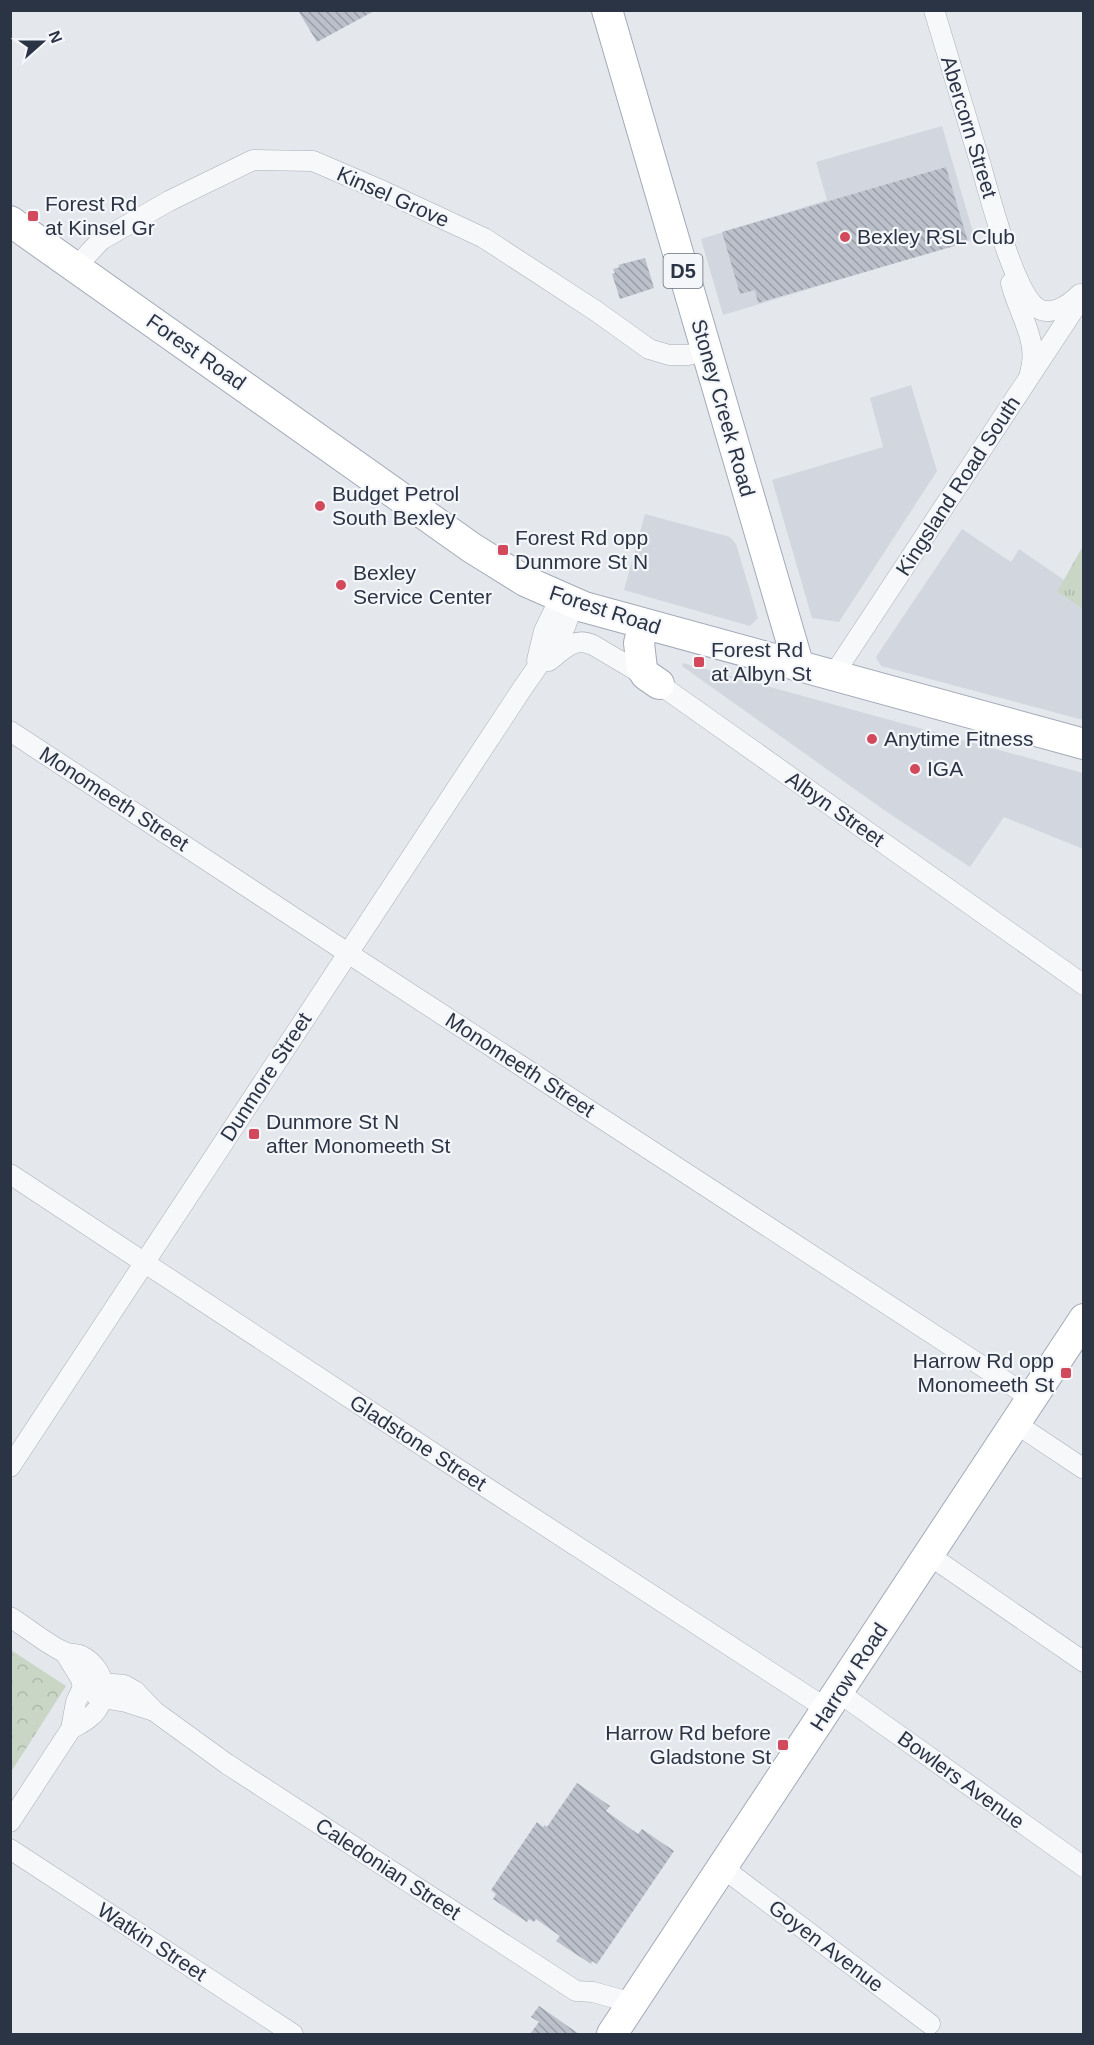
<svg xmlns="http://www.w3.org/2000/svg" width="1094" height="2045" font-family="Arial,sans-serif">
  <defs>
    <pattern id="grass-tufts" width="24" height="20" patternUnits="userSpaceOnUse" patternTransform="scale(1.5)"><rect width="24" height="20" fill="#c9d6c5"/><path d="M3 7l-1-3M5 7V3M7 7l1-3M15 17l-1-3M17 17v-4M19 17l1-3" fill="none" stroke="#adb8ab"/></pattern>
    <pattern id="park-crowns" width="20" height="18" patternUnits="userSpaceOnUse" patternTransform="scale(1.5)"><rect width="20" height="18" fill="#c9d6c5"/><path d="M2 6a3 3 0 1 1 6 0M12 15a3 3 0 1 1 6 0" fill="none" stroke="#adb8ab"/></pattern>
    <pattern id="building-back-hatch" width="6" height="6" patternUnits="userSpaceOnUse" patternTransform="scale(1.5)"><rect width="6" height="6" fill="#bbc0ca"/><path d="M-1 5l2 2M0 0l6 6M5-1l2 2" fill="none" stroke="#989da6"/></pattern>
  </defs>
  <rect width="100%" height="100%" fill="#e4e7ec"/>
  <g fill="#d2d6de">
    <path d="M942 126 975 239 723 315 701 239 827 200 816 162Z"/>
    <path d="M911 385 937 471 839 622 812 618 772 480 883 447 870 398Z"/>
    <path d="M645 514 730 537 736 544 758 618 750 626 624 590Z"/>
    <path d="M962 529 1011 562 1019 549 1064 580 1058 592 1083 609V720L881 666 876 657Z"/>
    <path d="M683 663 1083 773V849L1004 817 970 867 884 810 682 666Z"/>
  </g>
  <path fill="url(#grass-tufts)" d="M1083 546V609L1057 592Z"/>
  <path fill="url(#park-crowns)" d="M11 1650 66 1686 11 1772Z"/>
  <g fill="url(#building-back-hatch)">
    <path d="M301 10H376L317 42 299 12H301Z"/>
    <path d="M946 167 968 242 758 303 755 290 740 294 722 232Z"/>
    <path d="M645 258 654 288 620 299 612 274 615 273 613 269 620 267 618 265Z"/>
    <path d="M577 1783 610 1806 606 1811 638 1834 642 1829 674 1851 597 1964 592 1961 591 1964 556 1941 560 1936 536 1919 534 1922 529 1919 527 1922 493 1899 496 1894 491 1890 537 1822 543 1827 545 1825 547 1827Z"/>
    <path d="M539 2006 579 2034H530L539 2022 531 2017Z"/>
  </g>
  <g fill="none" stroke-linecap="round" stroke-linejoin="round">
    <defs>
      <g id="minor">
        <path d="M934 10C949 60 964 109 979 159 988 189 1013 290 1036 307 1050 318 1069 305 1080 294"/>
        <path d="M76 267 101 240 169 201 253 160 313 161 383 191 484 238 596 311 649 349 669 355H688L706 351"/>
        <path d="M1011 283C1018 313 1040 341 1030 373"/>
        <path d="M537 660 544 631 560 598"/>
        <path d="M549 661C563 650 574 636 593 645L659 684 1084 985"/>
        <path d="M832 677 1084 294"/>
        <path d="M10 731 360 961 1031 1398"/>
        <path d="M10 1174 441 1458 827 1709"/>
        <path d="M1015 1423 1084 1469"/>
        <path d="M10 1467 522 689 565 627 574 603"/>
        <path d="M929 1555 1084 1662"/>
        <path d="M10 1617C26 1627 48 1645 64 1652 70 1655 77 1653 82 1656 106 1669 111 1700 90 1717 85 1722 77 1725 71 1729"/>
        <path d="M65 1653 81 1679 83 1687 102 1698 126 1702 151 1710"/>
        <path d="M83 1687 113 1684 124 1685 135 1691 154 1711 227 1764 576 1991 593 1992 633 2003"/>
        <path d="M838 1692 1084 1867"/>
        <path d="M10 1822 71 1729 76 1702 83 1687"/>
        <path d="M10 1849 293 2034"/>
        <path d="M723 1868 930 2024"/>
      </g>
      <g id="primary">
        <path d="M607 10 799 667"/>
        <path d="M10 221 472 548 525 581 584 607 1084 744"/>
        <path d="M644 624 639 643 642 669 646 675 659 684"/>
        <path d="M612 2034 1084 1319"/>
      </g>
    </defs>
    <use href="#minor" stroke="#a9aeb7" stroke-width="21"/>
    <use href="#primary" stroke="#a3abb8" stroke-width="32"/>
    <use href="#minor" stroke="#f7f8fa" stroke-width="20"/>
    <use href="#primary" stroke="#fff" stroke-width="30"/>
  </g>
  <g fill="#d1495b" stroke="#f4f6f9" stroke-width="2">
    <rect x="27" y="210" width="12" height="12" rx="3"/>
    <circle cx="845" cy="237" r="6"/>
    <circle cx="320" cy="506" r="6"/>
    <rect x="497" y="544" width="12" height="12" rx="3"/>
    <circle cx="341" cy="585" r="6"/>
    <rect x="693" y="656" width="12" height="12" rx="3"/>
    <circle cx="872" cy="739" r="6"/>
    <circle cx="915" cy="769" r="6"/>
    <rect x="248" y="1128" width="12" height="12" rx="3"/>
    <rect x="1060" y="1367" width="12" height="12" rx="3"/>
    <rect x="777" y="1739" width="12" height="12" rx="3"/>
  </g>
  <g text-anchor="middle" stroke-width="4.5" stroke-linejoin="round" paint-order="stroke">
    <rect fill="#f4f6f9" stroke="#676e7b" stroke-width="1.5" x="663.5" y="254" width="39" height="34" rx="4.5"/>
    <g font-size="20" font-weight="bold" fill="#2b3445">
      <text x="683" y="278">D5</text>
    </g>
    <g font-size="21" fill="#2b3445" stroke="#f4f6f9">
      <text transform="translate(969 127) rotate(73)" y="7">Abercorn Street</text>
      <text transform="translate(393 197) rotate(24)" y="7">Kinsel Grove</text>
      <text transform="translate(196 352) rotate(35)" y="7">Forest Road</text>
      <text transform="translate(723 408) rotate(74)" y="7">Stoney Creek Road</text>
      <text transform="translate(958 486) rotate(-57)" y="7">Kingsland Road South</text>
      <text transform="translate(605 610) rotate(18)" y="7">Forest Road</text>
      <text transform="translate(114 799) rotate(33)" y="7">Monomeeth Street</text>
      <text transform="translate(835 809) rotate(35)" y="7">Albyn Street</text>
      <text transform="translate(520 1065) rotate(33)" y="7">Monomeeth Street</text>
      <text transform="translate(266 1077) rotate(-57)" y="7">Dunmore Street</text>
      <text transform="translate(418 1443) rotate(33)" y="7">Gladstone Street</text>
      <text transform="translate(849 1677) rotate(-57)" y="7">Harrow Road</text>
      <text transform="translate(961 1780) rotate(36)" y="7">Bowlers Avenue</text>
      <text transform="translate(388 1869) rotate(33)" y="7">Caledonian Street</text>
      <text transform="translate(152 1942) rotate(33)" y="7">Watkin Street</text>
      <text transform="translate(826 1946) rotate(37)" y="7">Goyen Avenue</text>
    </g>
    <g font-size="21" fill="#2b3445" stroke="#f4f6f9" text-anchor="start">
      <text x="45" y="211">Forest Rd<tspan x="45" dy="24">at Kinsel Gr</tspan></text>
      <text x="857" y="244">Bexley RSL Club</text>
      <text x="332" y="501">Budget Petrol<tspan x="332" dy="24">South Bexley</tspan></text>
      <text x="515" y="545">Forest Rd opp<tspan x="515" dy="24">Dunmore St N</tspan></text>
      <text x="353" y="580">Bexley<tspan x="353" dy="24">Service Center</tspan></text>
      <text x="711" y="657">Forest Rd<tspan x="711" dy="24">at Albyn St</tspan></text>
      <text x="884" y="746">Anytime Fitness</text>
      <text x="927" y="776">IGA</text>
      <text x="266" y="1129">Dunmore St N<tspan x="266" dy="24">after Monomeeth St</tspan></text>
      <text x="1054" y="1368" text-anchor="end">Harrow Rd opp<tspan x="1054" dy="24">Monomeeth St</tspan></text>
      <text x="771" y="1740" text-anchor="end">Harrow Rd before<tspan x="771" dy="24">Gladstone St</tspan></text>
    </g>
  </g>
  <rect width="1094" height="2045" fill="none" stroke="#2b3445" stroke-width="24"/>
  <g transform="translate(42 42) rotate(69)" stroke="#f4f6f9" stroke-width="4.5" paint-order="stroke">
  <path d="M0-4.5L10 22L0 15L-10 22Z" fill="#2b3445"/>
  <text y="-9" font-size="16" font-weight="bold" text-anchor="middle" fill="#2b3445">N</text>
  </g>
</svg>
